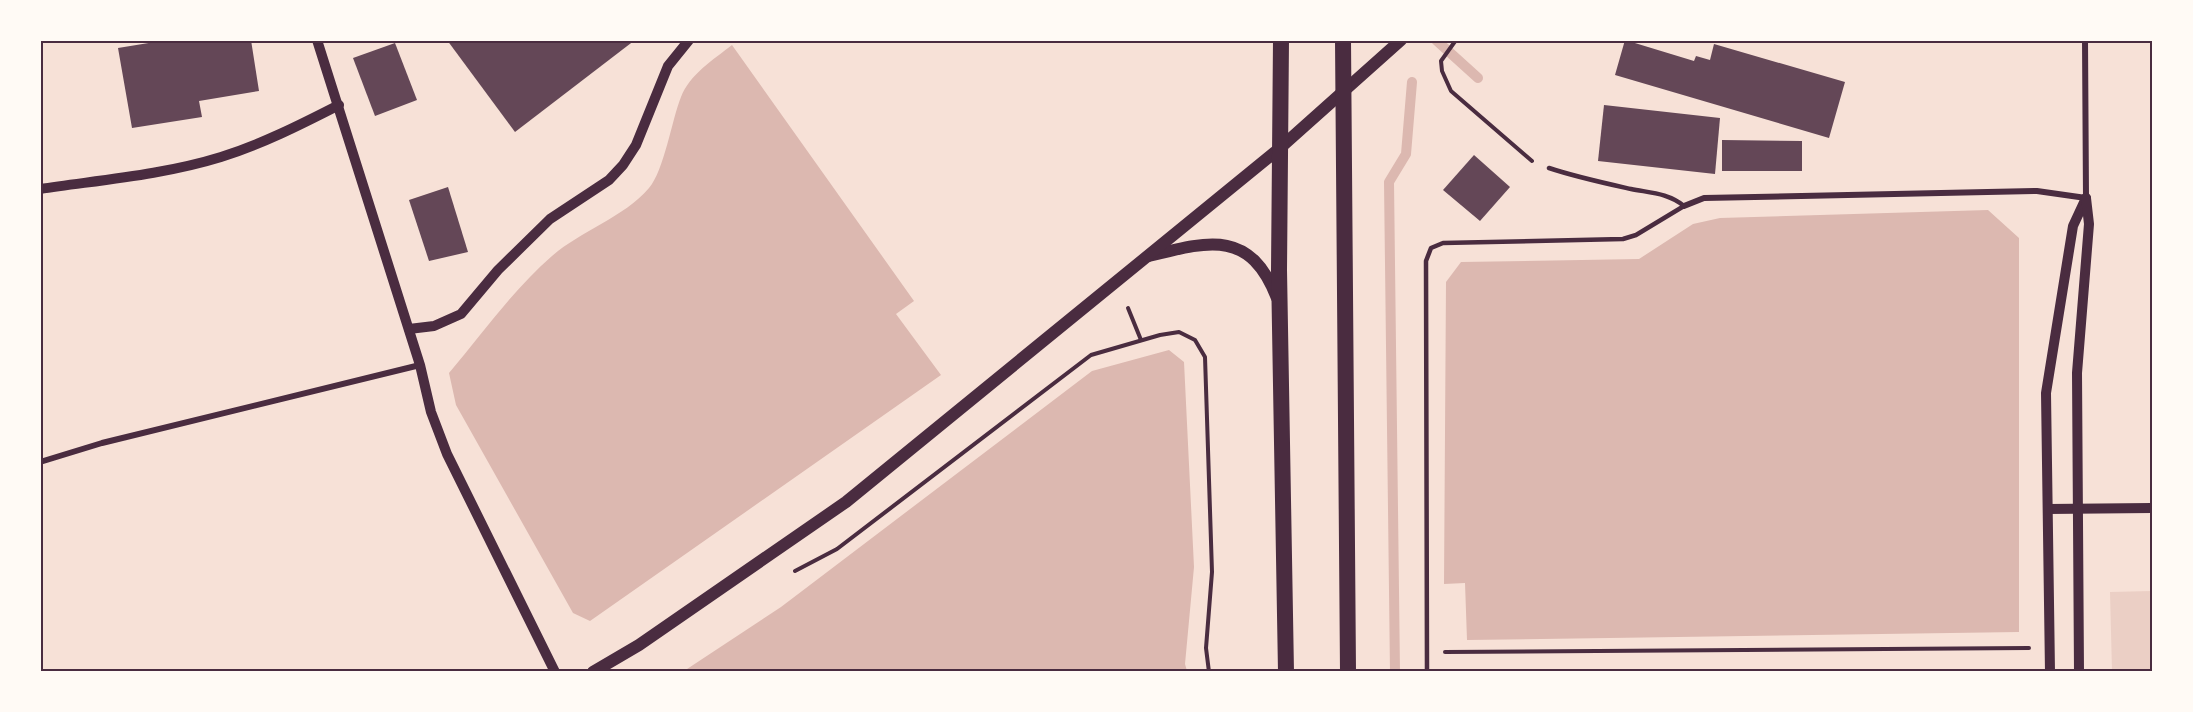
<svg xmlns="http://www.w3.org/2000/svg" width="2193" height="712" font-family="Manrope,sans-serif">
  <rect width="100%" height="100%" fill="#f7e1d7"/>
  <path fill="#ebcfc5" d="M2152 591V671H2112L2110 592Z"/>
  <g fill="#dcb8b0">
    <path d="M732 45 914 301 896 314 941 375 590 621 573 613 456 405 449 373C482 334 513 290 552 256 582 230 623 218 649 188 664 171 672 119 681 97 690 74 713 60 732 45Z"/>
    <path d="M1988 210 2019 238V632L1467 640 1465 583 1444 584 1446 282 1461 262 1639 259 1693 224 1720 218Z"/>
    <path d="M1169 350 1184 362 1194 567 1185 664 1187 671H684L781 607 1092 371Z"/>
  </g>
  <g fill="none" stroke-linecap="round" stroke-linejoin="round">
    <g stroke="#dcb8b0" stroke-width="10">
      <path d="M1436 40 1478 78"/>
      <path d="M1395 672 1389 182 1406 154 1412 82"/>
    </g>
  </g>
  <g fill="#644757">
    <path d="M167 40H251L259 91 199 101 202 117 132 128 118 48Z"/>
    <path d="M447 40H635L515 132Z"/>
    <path d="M1625 40 1694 61 1696 56 1710 60 1714 44 1845 82 1829 138 1615 75Z"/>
    <path d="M395 43 417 100 375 116 353 58Z"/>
    <path d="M1604 105 1720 118 1715 174 1598 161Z"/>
    <path d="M1722 140 1802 141V171H1722Z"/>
    <path d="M1474 155 1510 187 1480 221 1443 190Z"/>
    <path d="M448 187 468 252 429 261 409 200Z"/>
  </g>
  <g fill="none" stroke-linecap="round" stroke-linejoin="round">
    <g stroke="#4a2c40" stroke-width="4">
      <path d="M1456 40 1441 61 1442 71 1451 91 1532 161"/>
      <path d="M1128 308 1141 340"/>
      <path d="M795 571 837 549 1091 355 1160 335 1179 332 1195 340 1205 357 1212 572 1206 648 1209 672"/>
      <path d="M1445 652 2029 648"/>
    </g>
    <path stroke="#4a2c40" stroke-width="4.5" d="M1427 672 1426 261 1431 248 1443 243 1623 239 1636 235 1684 206C1668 193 1651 193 1631 189 1604 183 1576 177 1549 168"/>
    <g stroke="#4a2c40" stroke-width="6">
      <path d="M1684 206 1704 198 2037 191 2086 198 2085 40"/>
      <path d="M40 462 102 443 420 365"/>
    </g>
    <g stroke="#4a2c40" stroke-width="10">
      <path d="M317 40 420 365 431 412 447 454 555 672"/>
      <path d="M40 189C100 180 163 175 221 157 262 144 300 125 339 105"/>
      <path d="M409 329 434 326 461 314 498 270 550 219 609 180 623 165 636 145 668 66 689 40"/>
      <path d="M2048 509 2152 508"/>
      <path d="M2050 672 2046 393 2073 226 2086 198"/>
      <path d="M2079 672 2077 373 2089 224 2086 198"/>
    </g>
    <g stroke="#4a2c40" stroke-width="12">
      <path d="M1149 256C1209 241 1250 229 1277 298"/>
      <path d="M593 672 639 645 846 502 1280 148 1401 40"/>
    </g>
    <g stroke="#4a2c40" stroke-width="16">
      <path d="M1281 40 1279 270 1286 672"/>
      <path d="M1343 40 1348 672"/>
    </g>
  </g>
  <rect width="2193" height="712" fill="none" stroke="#fffaf5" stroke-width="84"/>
  <rect x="42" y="42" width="2109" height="628" fill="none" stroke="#4a2c40" stroke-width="2"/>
</svg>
